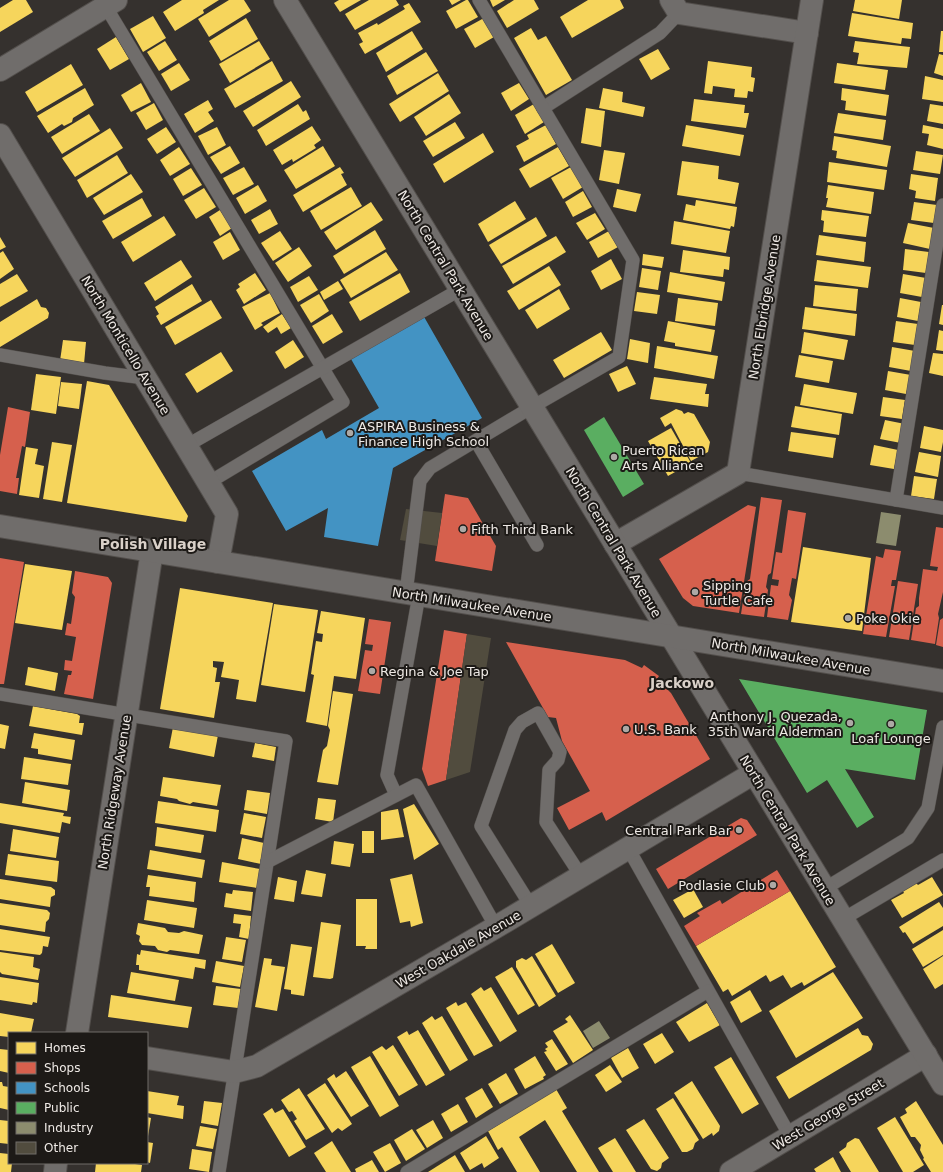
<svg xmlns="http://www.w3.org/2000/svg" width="943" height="1172" font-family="'DejaVu Sans',sans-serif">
  <rect width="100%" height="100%" fill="#35312e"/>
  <g fill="#f6d55c">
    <path d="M13 0H26L33 12 0 32V8Z"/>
    <path d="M182 0H219L203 10 204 13 175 31 163 12Z"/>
    <path d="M229 0H244L251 11 209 37 198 19Z"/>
    <path d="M339 0H361L340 12 334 3Z"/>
    <path d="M369 0H396L399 5 355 30 345 14Z"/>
    <path d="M449 0H461L452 5Z"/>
    <path d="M466 0H468L478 17 456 29 446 11Z"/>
    <path d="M490 0H505L493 7Z"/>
    <path d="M514 0H534L539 9 507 28 497 11Z"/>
    <path d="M588 0H620L624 8 572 38 560 17Z"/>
    <path d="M855 0H902L899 19 853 11Z"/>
    <path d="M409 3 421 22 365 54 359 44 363 42 358 33 377 23 378 25 405 9 403 6Z"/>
    <path d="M852 13 913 23 911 39 902 38 901 44 848 36Z"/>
    <path d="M153 16 166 38 143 52 130 29Z"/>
    <path d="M246 18 258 39 221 61 209 41Z"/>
    <path d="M484 18 494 37 475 48 464 29Z"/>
    <path d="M531 28 538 40 546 36 572 80 546 95 514 38Z"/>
    <path d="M412 31 423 49 386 72 376 53Z"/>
    <path d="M941 31H943V52H939Z"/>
    <path d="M116 37 129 59 110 70 97 49Z"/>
    <path d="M165 41 177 60 159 71 147 52Z"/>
    <path d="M259 41 270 59 230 83 219 64Z"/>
    <path d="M855 41 910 47 907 68 857 64 859 53 853 52Z"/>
    <path d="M658 49 670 69 651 80 639 59Z"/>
    <path d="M426 52 438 71 397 95 387 76Z"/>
    <path d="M939 54 943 55V76L934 73Z"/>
    <path d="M272 61 283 81 235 108 224 89Z"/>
    <path d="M708 61 752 67 751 77 755 78 753 92 748 91 747 98 734 97 735 89 713 86 712 94 704 93Z"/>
    <path d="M179 63 190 80 171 91 161 74Z"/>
    <path d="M837 63 888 70 885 90 834 83Z"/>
    <path d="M71 64 83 85 37 112 25 92Z"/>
    <path d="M438 73 449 91 400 122 389 104Z"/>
    <path d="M925 76 943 80V102L922 99Z"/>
    <path d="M291 81 301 97 253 127 243 111Z"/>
    <path d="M141 83 151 102 131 112 121 95Z"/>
    <path d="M519 83 529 99 511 111 501 93Z"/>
    <path d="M85 88 94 105 73 118 72 122 64 126 62 124 48 133 37 116Z"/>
    <path d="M603 88 623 92 622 102 645 107 643 117 599 108Z"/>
    <path d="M842 88 889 95 886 116 845 110 846 101 841 100Z"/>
    <path d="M449 94 461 113 426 136 414 117Z"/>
    <path d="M694 99 745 105 744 113H749L746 128 691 121Z"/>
    <path d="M208 100 213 109 208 112 214 121 195 133 184 114Z"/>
    <path d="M154 103 163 120 146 130 136 113Z"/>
    <path d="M298 104 303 112 306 110 310 119 266 146 257 130Z"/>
    <path d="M534 104 544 122 525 134 515 115Z"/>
    <path d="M930 104 943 106V124L927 121Z"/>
    <path d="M586 108 605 111 601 147 581 143Z"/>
    <path d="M838 113 886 120 883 140 834 133Z"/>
    <path d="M89 114 100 131 62 154 51 137Z"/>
    <path d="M455 122 465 138 433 157 423 141Z"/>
    <path d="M546 125 556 144 524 162 516 146 529 139 527 135Z"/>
    <path d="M686 125 744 135 740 156 682 146Z"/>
    <path d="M923 125 943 129V149L927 145 929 134 922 133Z"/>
    <path d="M312 126 321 140 314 145 316 148 293 162 292 159 282 165 273 150Z"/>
    <path d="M166 127 176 142 157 154 147 139Z"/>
    <path d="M217 127 226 145 208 155 198 136Z"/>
    <path d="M110 128 123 148 75 177 62 158Z"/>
    <path d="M483 133 494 152 444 183 433 164Z"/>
    <path d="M834 136 891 146 887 167 836 158 837 151 832 150Z"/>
    <path d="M230 146 240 163 221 174 210 157Z"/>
    <path d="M323 146 335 166 296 189 284 170Z"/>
    <path d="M179 147 190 164 170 176 160 160Z"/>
    <path d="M558 147 569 166 530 188 519 169Z"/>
    <path d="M604 150 625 153 619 184 599 180Z"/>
    <path d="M916 151 943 155 940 174 913 170Z"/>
    <path d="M117 155 128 173 87 198 77 180Z"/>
    <path d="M682 161 719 166 718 179 739 183 735 204 677 195Z"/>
    <path d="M829 162 887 170 884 190 827 182Z"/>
    <path d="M244 167 254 184 233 195 223 178Z"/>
    <path d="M340 167 344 173 341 174 347 185 303 212 293 195Z"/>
    <path d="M571 167 583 187 563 199 551 178Z"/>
    <path d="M191 168 202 185 183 196 173 179Z"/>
    <path d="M131 174 143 192 104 215 93 198Z"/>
    <path d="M911 174 938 178 935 201 915 198 916 191 909 189Z"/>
    <path d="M258 185 267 201 245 214 236 198Z"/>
    <path d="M828 185 874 192 871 214 826 207 828 198H826Z"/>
    <path d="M351 187 362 206 321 230 310 211Z"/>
    <path d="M204 188 216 207 196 219 184 200Z"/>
    <path d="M617 189 641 194 636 212 613 207Z"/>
    <path d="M583 191 592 207 573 217 565 202Z"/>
    <path d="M142 198 152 216 113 239 102 221Z"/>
    <path d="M696 200 737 207 734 227 731 226 730 229 683 220 686 204 695 206Z"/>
    <path d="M515 201 526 219 488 242 478 224Z"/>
    <path d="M371 202 383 220 336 250 324 232Z"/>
    <path d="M914 202 937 205 934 223 911 220Z"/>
    <path d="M270 209 278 224 259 234 251 220Z"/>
    <path d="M220 210 232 228 220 236 209 217Z"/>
    <path d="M822 210 869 216 866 237 823 232 824 221 821 220Z"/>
    <path d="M595 213 605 229 587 240 576 223Z"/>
    <path d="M164 216 176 235 133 262 121 242Z"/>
    <path d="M536 217 547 236 501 264 489 245Z"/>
    <path d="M674 221 730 231 726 253 671 244Z"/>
    <path d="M908 223 934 228 930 249 903 243Z"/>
    <path d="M375 230 386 249 344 274 333 256Z"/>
    <path d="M280 231 292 249 273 261 261 243Z"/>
    <path d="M609 231 618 247 598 258 589 242Z"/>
    <path d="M230 232 240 250 223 260 213 242Z"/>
    <path d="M819 235 866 242 864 262 816 255Z"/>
    <path d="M556 236 566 252 513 284 502 266Z"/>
    <path d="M0 237 6 247 0 250Z"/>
    <path d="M299 247 312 266 288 282 275 263Z"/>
    <path d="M905 249 929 252 926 273 903 270Z"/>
    <path d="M683 250 730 257 729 270 724 269 723 277 680 272Z"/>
    <path d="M3 251 14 269 0 279V253Z"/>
    <path d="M386 252 398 270 351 298 340 280Z"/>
    <path d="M643 254 664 257 662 268 642 265Z"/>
    <path d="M611 259 622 279 601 290 591 271Z"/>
    <path d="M181 260 192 277 155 301 144 283Z"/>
    <path d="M817 260 871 267 868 288 814 281Z"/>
    <path d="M549 266 561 285 519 310 507 291Z"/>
    <path d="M642 268 661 271 658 290 639 287Z"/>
    <path d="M670 272 725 282 722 301 667 292Z"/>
    <path d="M255 273 266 290 244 304 236 290 240 287 238 284Z"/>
    <path d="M400 273 410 292 360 321 349 302Z"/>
    <path d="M17 274 28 291 0 307V284Z"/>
    <path d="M903 274 926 278 922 297 900 293Z"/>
    <path d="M309 276 318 290 298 302 290 287Z"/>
    <path d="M338 281 343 289 324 300 320 292Z"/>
    <path d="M192 284 202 301 161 325 156 316 159 314 155 307Z"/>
    <path d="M815 285 858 289 856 311 813 306Z"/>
    <path d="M559 289 570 309 537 329 525 310Z"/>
    <path d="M637 292 660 295 657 314 634 311Z"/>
    <path d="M270 293 280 313 261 323 263 325 255 330 242 307Z"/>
    <path d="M319 294 329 311 311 323 300 305Z"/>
    <path d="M678 298 718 303 715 326 675 321Z"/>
    <path d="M900 298 921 302 918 321 897 317Z"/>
    <path d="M37 299 41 307 46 308 49 313 48 318 0 347V322Z"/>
    <path d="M211 300 222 318 175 345 165 327Z"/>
    <path d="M942 305H943V325L939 324Z"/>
    <path d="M805 307 857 314 855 336 802 329Z"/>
    <path d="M282 314 291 328 281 334 277 327 268 333 263 327Z"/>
    <path d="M332 314 343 332 323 344 312 326Z"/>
    <path d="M668 321 715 330 711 352 675 346V343L664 341Z"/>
    <path d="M896 321 918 324 915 345 893 342Z"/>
    <path d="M939 330 943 331V351L936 350Z"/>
    <path d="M601 332 612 350 564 378 553 360Z"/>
    <path d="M804 332 848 340 844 360 801 353Z"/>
    <path d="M630 339 650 343 648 363 627 359Z"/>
    <path d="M63 340 86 342 84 364 60 361Z"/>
    <path d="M293 340 304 357 285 369 275 352Z"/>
    <path d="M657 346 718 356 714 379 654 368Z"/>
    <path d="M892 347 915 351 911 371 889 367Z"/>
    <path d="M221 352 233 371 197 393 185 374Z"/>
    <path d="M933 353 943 354V376L929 373Z"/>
    <path d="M799 355 833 361 829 383 795 377Z"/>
    <path d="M627 366 636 384 618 392 609 374Z"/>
    <path d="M888 371 911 375 906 394 885 390Z"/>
    <path d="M36 374 61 377 56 414 31 410Z"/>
    <path d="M654 377 707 384 705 394H709L708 407 650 399Z"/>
    <path d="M87 381 109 385 188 516 186 522 67 503Z"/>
    <path d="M61 382 82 384 79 409 58 406Z"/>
    <path d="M804 384 857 393 853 414 800 405Z"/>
    <path d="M883 397 905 400 902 419 880 416Z"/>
    <path d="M795 406 842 414 839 435 791 427Z"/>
    <path d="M676 409 682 411 684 414 688 412 694 414 710 442 708 452 691 461 671 423 665 427 660 418Z"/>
    <path d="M885 420 905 424 901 443 880 439Z"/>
    <path d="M924 426 943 430V442L941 452 920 448Z"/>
    <path d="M671 428 691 463 668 476 648 441Z"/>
    <path d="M791 432 836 438 833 458 788 451Z"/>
    <path d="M52 442 72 445 62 502 43 499Z"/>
    <path d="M874 445 898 450 894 469 870 465Z"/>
    <path d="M26 447 38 449 35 464 44 466 39 498 19 495Z"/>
    <path d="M919 452 941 456 938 477 915 472Z"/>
    <path d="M914 476 937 479 934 499 911 496Z"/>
    <path d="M803 547 871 558 862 631 791 622Z"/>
    <path d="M25 564 72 571 62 630 15 623Z"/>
    <path d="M180 588 273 603 256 702 236 699 239 680 221 677 224 662 213 661V667L217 668 215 682H220L214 718 160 709Z"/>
    <path d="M274 604 318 610 305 692 261 685Z"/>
    <path d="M321 611 365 618 356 679 334 676 327 726 306 722 314 675 311 674 316 641 322 642 323 634 317 633Z"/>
    <path d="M28 667 58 673 55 691 25 685Z"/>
    <path d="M333 691 353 694 338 785 317 782 323 750 327 746 330 730 328 726Z"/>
    <path d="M33 706 77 714 80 716 79 723H84L82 735 29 726Z"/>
    <path d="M0 724 9 726 5 749 0 748Z"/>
    <path d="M173 727 218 735 214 757 169 748Z"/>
    <path d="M34 733 75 740 72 760 38 754V749L31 748Z"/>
    <path d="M255 743 276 747 274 761 252 757Z"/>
    <path d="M24 757 71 764 68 785 21 779Z"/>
    <path d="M163 777 221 785 217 806 193 802 190 804 179 801 177 799 160 796Z"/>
    <path d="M25 782 70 790 67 811 22 803Z"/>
    <path d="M247 790 270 793 267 814 244 810Z"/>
    <path d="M318 798 336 800 333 822 315 819Z"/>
    <path d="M158 801 219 810 216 832 155 823Z"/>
    <path d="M0 803 64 813 63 816 71 817 70 824 62 822 60 833 0 823Z"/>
    <path d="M414 804 439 844 414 860 403 809Z"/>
    <path d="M398 809 404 837 381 840V812Z"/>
    <path d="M244 813 266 817 262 838 240 834Z"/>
    <path d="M157 827 204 835 201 853 155 846Z"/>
    <path d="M13 829 59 837 56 858 10 851Z"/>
    <rect x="362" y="831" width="12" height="22"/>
    <path d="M242 838 264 843 261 864 238 859Z"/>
    <path d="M334 841 354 844 350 867 331 864Z"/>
    <path d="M150 850 205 860 202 878 147 869Z"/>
    <path d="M8 854 59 861 57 882 5 875Z"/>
    <path d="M222 862 260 869 257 888 219 882Z"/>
    <path d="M306 870 326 874 322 897 301 894Z"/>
    <path d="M412 874 423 923 411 927 410 921 400 923 390 879Z"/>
    <path d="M148 875 196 882 194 902 149 896 150 887H146Z"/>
    <path d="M278 877 297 881 294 902 274 899Z"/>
    <path d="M932 877 943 895 902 918 891 900 904 893 903 891 916 883 918 885Z"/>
    <path d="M0 879 51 887 55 890V895L51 897 50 907 0 899Z"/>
    <path d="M693 889 703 907 684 918 673 900Z"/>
    <path d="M233 890 253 892 251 911 224 907 226 893 232 894Z"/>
    <path d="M790 891 836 967 804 986 802 982 791 988 783 975 770 982 766 975 732 996 728 989 723 992 696 946Z"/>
    <path d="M356 899H377V949H365L366 946H356Z"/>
    <path d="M147 900 197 908 194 928 144 920Z"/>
    <path d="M939 902 943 908V926L913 944 905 932 903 933 899 927Z"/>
    <path d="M0 903 47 910 50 913 49 919 46 922 45 932 0 925Z"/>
    <path d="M234 914 251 916 249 939 239 937 241 924 233 923Z"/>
    <path d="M321 922 341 925 333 978 330 979 313 977Z"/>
    <path d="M138 923 165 928 168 932 179 933 184 931 203 935 199 954 170 950 167 952 158 950 155 946 142 945 139 941 140 936 136 934Z"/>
    <path d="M0 929 50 937 48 947 43 946 42 953 40 955 0 950Z"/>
    <path d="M943 930V955L923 967 912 949Z"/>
    <path d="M226 937 246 940 242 962 222 959Z"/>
    <path d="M291 944 312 947 304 996 291 994V990L284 989Z"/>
    <path d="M552 944 575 983 558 993 535 954Z"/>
    <path d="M141 950 206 960 205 969 195 967 193 979 139 970V965H136L137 954 140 955Z"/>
    <path d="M0 952 34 957 33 967 40 969 38 980 2 974 0 972Z"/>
    <path d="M532 956 556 996 539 1007 516 967V961L522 958 526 960Z"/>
    <path d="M943 956V984L935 989 923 969Z"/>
    <path d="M264 958 272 959 271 965 285 967 277 1011 255 1007Z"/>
    <path d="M216 961 244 966 240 987 212 982Z"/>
    <path d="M512 967 535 1005 518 1015 495 977Z"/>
    <path d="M131 972 179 980 175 1001 127 993Z"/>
    <path d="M833 972 863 1018 796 1058 769 1011Z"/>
    <path d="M0 977 39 983 37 1003 33 1002 32 1005 0 1000Z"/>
    <path d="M216 986 241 989 238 1008 213 1005Z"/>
    <path d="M481 987 484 991 491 987 517 1031 500 1042 471 994Z"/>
    <path d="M750 990 762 1011 741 1023 730 1002Z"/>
    <path d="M111 995 192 1007 188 1028 108 1017Z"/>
    <path d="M456 1002 458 1006 466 1002 493 1046 474 1056 446 1008Z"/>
    <path d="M707 1003 720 1025 689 1042 676 1022Z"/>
    <path d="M0 1013 34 1019 31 1033H9V1037L0 1036Z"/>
    <path d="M570 1015 593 1050 573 1063 553 1031 568 1022 565 1019Z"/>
    <path d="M432 1016 435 1020 442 1016 468 1060 450 1071 422 1023Z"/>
    <path d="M858 1028 862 1035 868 1036 873 1044 871 1050 789 1099 776 1077Z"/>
    <path d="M418 1030 445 1075 426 1086 397 1037 407 1031 409 1035Z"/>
    <path d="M662 1033 674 1052 655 1064 643 1044Z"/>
    <path d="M552 1039 568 1064 556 1071 544 1052 547 1051 545 1049 548 1047 545 1043Z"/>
    <path d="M393 1045 418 1085 399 1096 372 1052 382 1046 386 1050Z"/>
    <path d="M628 1048 639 1068 622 1078 611 1058Z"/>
    <path d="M0 1049 9 1050V1073L0 1071Z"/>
    <path d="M370 1056 399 1106 380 1117 351 1067Z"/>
    <path d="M535 1056 546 1075 543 1077 544 1079 525 1089 514 1069Z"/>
    <path d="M731 1057 759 1104 742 1114 714 1067Z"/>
    <path d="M610 1065 622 1082 606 1092 595 1075Z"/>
    <path d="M346 1071 369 1106 351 1117 327 1079 334 1074 336 1078Z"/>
    <path d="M506 1073 518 1094 500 1104 488 1084Z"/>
    <path d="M692 1081 720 1126 719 1131 713 1136 712 1133 703 1139 674 1093Z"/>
    <path d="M0 1082H2L3 1086 9 1087V1110L0 1108Z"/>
    <path d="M325 1083 352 1124 342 1131 338 1128 332 1133 307 1095Z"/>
    <path d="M299 1088 325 1129 306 1140 294 1121 297 1119 292 1111 289 1112 281 1100Z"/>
    <path d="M482 1088 493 1107 476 1118 465 1098Z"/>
    <path d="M556 1089 567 1108 562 1111 599 1172H577L545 1120 519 1137 540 1172H517L502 1147 498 1150 488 1131Z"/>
    <path d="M147 1091 179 1096 177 1105 184 1106 183 1119 147 1113Z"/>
    <path d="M673 1098 699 1140 695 1143 693 1149 687 1152H682L656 1109Z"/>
    <path d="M204 1101 222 1103 218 1126 201 1123Z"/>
    <path d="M916 1101 943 1145V1172H931L923 1159 924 1158 920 1150 921 1145 915 1137H911L900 1117 907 1113 905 1109Z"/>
    <path d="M458 1104 468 1122 451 1132 441 1114Z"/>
    <path d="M272 1108 275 1113 283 1109 306 1147 289 1157 263 1114Z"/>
    <path d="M147 1117 151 1118 148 1136 147 1135Z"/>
    <path d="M895 1117 924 1165 913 1172H903L877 1128Z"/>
    <path d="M644 1119 669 1158 662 1163 661 1168 657 1171 651 1169 626 1130Z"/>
    <path d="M0 1120 9 1121V1144L0 1143Z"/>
    <path d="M433 1120 443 1138 427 1148 416 1130Z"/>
    <path d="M200 1126 217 1129 213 1149 196 1146Z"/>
    <path d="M412 1129 425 1149 406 1161 394 1140Z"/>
    <path d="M486 1136 499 1158 484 1168 482 1163 470 1170 460 1153Z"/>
    <path d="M615 1138 636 1172H613L598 1148Z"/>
    <path d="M855 1138 859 1139 879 1172H851L839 1152 846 1147 847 1143Z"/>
    <path d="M332 1141 351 1172H326L314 1153Z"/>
    <path d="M147 1142 153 1143 150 1163 147 1162Z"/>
    <path d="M390 1143 401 1163 385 1172 373 1152Z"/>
    <path d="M192 1149 212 1152 209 1172 189 1169Z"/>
    <path d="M0 1153 9 1154V1163H12L11 1172H0Z"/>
    <path d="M455 1155 465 1172H428Z"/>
    <path d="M833 1157 841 1172H816L814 1169Z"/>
    <path d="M372 1160 379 1172H356L355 1169Z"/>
    <path d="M96 1163H128L142 1165 141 1172H95Z"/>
  </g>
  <g fill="#d6604d">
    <path d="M8 407 30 412 25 447 22 446 16 478H19L17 494 0 491V455Z"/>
    <path d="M445 494 468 498 496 546 492 571 435 561Z"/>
    <path d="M761 497 782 500 771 573 768 575 766 587 768 590 764 617 741 614 746 582 750 579Z"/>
    <path d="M748 505 756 507 739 613 693 606 683 598 659 559Z"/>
    <path d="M788 510 806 513 796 579 792 578 789 595 792 600 788 620 767 617 771 585 778 586 779 580 772 579 776 552 782 553Z"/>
    <path d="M936 527 943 528V592L938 614 939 618 935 644 911 640 916 608 919 606V598L923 569 937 571 938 567 930 566Z"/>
    <path d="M885 549 901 551 896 580H892L891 586H895L886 637 863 634 876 556 883 558Z"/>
    <path d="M0 558 24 562 4 684H0Z"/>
    <path d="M75 571 108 577 112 583 93 699 64 694 68 675H71L72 671 64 670 65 660 72 661 76 637 65 635 67 623 71 624 75 597 72 593Z"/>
    <path d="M898 581 918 584 909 640 889 637Z"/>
    <path d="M943 618V647L936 645 940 620Z"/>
    <path d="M369 619 391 622 380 694 358 691 365 650 372 651 373 645 365 644Z"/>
    <path d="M444 630 467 634 446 780 428 786 422 769Z"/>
    <path d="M506 642 625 660 642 668 644 665 659 676 657 679 671 693 710 759 606 821 602 812 569 830 557 808 590 791 562 741 556 718 548 717Z"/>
    <path d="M741 818 747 820 757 835 668 889 656 869Z"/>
    <path d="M777 870 790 891 696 946 684 926 700 916 697 913 720 900 722 904Z"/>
  </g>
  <path fill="#4393c3" d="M423 315 482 418 393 468 378 546 324 537 328 508 286 531 252 471 322 430 326 439 379 408 351 359Z"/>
  <g fill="#5aae61">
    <path d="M604 417 644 484 623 497 584 430Z"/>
    <path d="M739 679 927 710 915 780 845 769 874 817 857 828 827 780 807 793Z"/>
  </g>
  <g fill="#8c8c6e">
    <path d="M881 512 901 515 896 546 876 543Z"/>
    <path d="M599 1021 610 1038 593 1048 583 1031Z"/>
  </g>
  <g fill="#514c3e">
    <path d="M406 509 442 513 437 546 400 540Z"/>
    <path d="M467 634 491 638 470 772 446 780Z"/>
  </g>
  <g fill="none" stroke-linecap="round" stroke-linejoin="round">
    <defs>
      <g id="lane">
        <path d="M103 2 343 402 208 483"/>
        <path d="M543 108 660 33 679 13"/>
        <path d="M0 355 105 373 145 378"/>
        <path d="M476 441 537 545"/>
        <path d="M186 446 461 289"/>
        <path d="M738 473 943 508"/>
        <path d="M896 500 943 205"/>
        <path d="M406 593 420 481 430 468 532 407 619 357 633 260 479 0"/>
        <path d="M0 694 286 741 219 1172"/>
        <path d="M396 795 387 775 419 595"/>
        <path d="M628 848 790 1136"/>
        <path d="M267 862 416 785 496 927"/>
        <path d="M824 889 908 838 928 808 943 727"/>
        <path d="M531 906 481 826 515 730 522 722 538 713 560 752 558 760 549 770 546 822 581 876"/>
        <path d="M843 919 943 860"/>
        <path d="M407 1172 708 991"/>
      </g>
      <g id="street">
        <path d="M671 0 679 13 807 33"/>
        <path d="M0 70 116 0"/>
        <path d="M0 135 227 514 218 562"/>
        <path d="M615 544 738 473 812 0"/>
        <path d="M77 1033 152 551"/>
        <path d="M147 1058 234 1072 257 1066 496 927 754 773"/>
        <path d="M55 1172 56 1163"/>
        <path d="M731 1172 926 1055"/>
      </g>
      <g id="secondary">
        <path d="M285 0 943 1084"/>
        <path d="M0 526 943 681"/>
      </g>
    </defs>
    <use href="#lane" stroke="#534f4c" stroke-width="14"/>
    <use href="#street" stroke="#534f4c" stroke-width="24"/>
    <use href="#secondary" stroke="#534f4c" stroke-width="24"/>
    <use href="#lane" stroke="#706d6b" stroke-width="13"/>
    <use href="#street" stroke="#706d6b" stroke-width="22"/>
    <use href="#secondary" stroke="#706d6b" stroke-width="22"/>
  </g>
  <g fill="#ada9a5" stroke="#1d1a17" stroke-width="1.5">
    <circle cx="350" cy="433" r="4"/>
    <circle cx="614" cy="457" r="4"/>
    <circle cx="463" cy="529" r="4"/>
    <circle cx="695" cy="592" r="4"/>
    <circle cx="848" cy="618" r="4"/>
    <circle cx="372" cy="671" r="4"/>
    <circle cx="850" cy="723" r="4"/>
    <circle cx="891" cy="724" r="4"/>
    <circle cx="626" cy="729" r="4"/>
    <circle cx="739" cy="830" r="4"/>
    <circle cx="773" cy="885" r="4"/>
  </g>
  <g text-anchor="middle" stroke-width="4" stroke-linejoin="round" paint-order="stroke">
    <g font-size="13" fill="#eee9e5" stroke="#1d1a17">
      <text transform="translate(446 265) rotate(59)" y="5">North Central Park Avenue</text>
      <text transform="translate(764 307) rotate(-81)" y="5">North Elbridge Avenue</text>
      <text transform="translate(126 345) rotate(59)" y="5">North Monticello Avenue</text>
      <text transform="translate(614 542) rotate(59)" y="5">North Central Park Avenue</text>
      <text transform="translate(472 604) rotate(9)" y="5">North Milwaukee Avenue</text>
      <text transform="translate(791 656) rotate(10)" y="5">North Milwaukee Avenue</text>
      <text transform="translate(114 792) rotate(-81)" y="5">North Ridgeway Avenue</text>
      <text transform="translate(788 830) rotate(59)" y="5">North Central Park Avenue</text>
      <text transform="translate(458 949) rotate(-30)" y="5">West Oakdale Avenue</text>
      <text transform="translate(828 1114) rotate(-31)" y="5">West George Street</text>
    </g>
    <g font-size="13" fill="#eee9e5" stroke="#1d1a17" text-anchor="start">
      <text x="358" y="431">ASPIRA Business &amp;<tspan x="358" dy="15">Finance High School</tspan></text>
      <text x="622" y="455">Puerto Rican<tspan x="622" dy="15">Arts Alliance</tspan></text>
      <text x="471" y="534">Fifth Third Bank</text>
      <text x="703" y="590">Sipping<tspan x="703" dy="15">Turtle Cafe</tspan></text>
      <text x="856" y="623">Poke Okie</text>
      <text x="380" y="676">Regina &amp; Joe Tap</text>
      <text x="842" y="721" text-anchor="end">Anthony J. Quezada,<tspan x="842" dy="15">35th Ward Alderman</tspan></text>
      <text x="634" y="734">U.S. Bank</text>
      <text x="891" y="743" text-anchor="middle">Loaf Lounge</text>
      <text x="731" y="835" text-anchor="end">Central Park Bar</text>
      <text x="765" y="890" text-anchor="end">Podlasie Club</text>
    </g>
    <g font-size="14" font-weight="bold" fill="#dad1c9" stroke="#1d1a17">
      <text x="153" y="549">Polish Village</text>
      <text x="682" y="688">Jackowo</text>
    </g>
  </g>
  <rect x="8" y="1032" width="140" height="132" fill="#1d1a17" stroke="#716d69"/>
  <rect x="16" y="1042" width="20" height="12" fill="#f6d55c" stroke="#716d69"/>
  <text x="44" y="1052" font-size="12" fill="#eee9e5">Homes</text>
  <rect x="16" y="1062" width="20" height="12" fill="#d6604d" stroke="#716d69"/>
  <text x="44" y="1072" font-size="12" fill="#eee9e5">Shops</text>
  <rect x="16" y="1082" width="20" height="12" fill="#4393c3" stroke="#716d69"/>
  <text x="44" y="1092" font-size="12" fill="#eee9e5">Schools</text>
  <rect x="16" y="1102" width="20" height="12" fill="#5aae61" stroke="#716d69"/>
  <text x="44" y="1112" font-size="12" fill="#eee9e5">Public</text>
  <rect x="16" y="1122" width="20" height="12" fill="#8c8c6e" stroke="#716d69"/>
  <text x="44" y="1132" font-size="12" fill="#eee9e5">Industry</text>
  <rect x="16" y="1142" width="20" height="12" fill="#514c3e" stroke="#716d69"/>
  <text x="44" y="1152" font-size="12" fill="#eee9e5">Other</text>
</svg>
